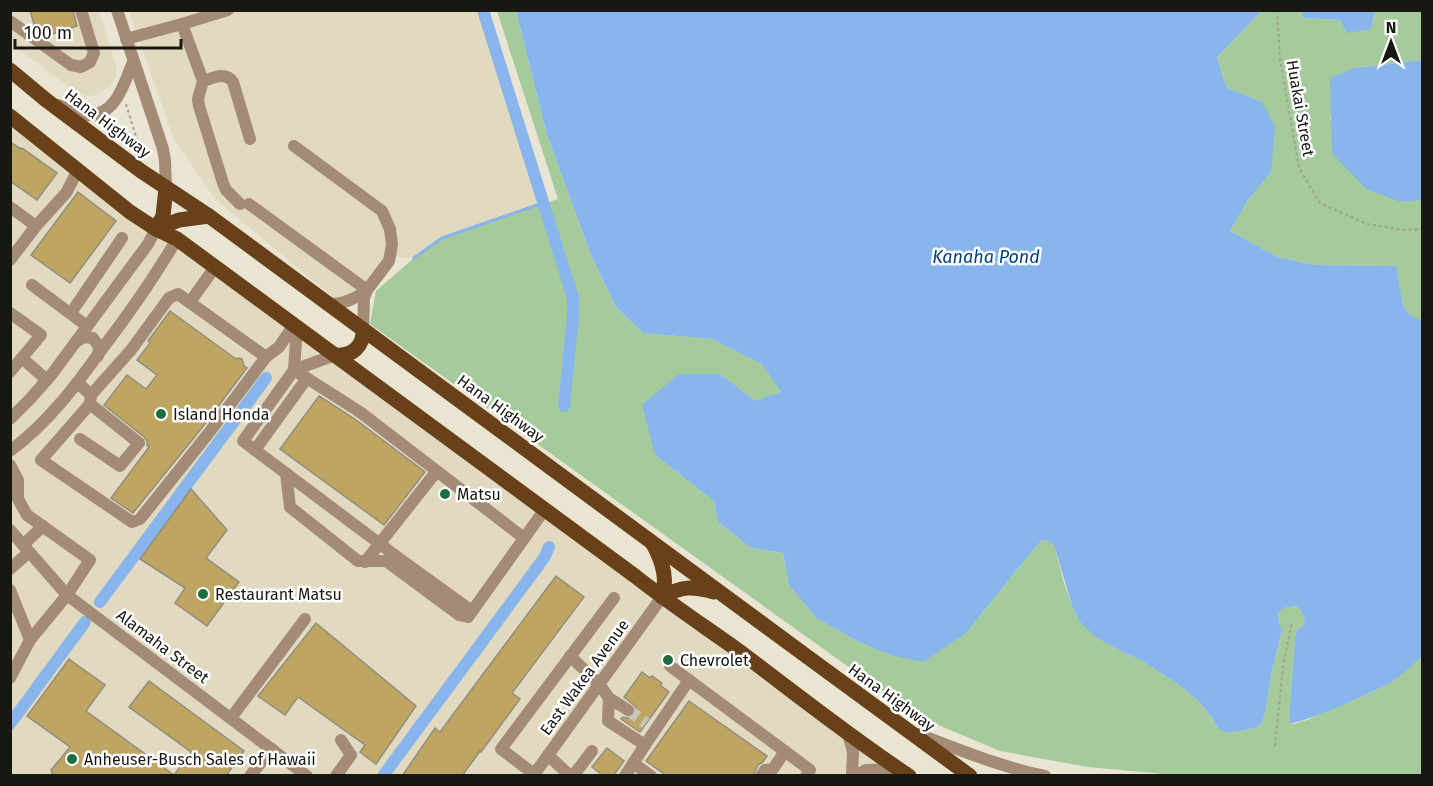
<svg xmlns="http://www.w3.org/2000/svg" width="1433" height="786" font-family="'Fira Sans',sans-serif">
  <rect width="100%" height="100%" fill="#eae4d2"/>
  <g fill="#e1d9c0">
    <path d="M11 11H99L117 69 115 78 110 86 97 95 87 96 78 93 11 44Z"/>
    <path d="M129 11H483L543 203 442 238 414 258 391 257 352 295 333 297 215 199 174 139Z"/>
    <path d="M10 116 909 775H11Z"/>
  </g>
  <g fill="#a5ca9b">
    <path d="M497 11H516L547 135 591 255 616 307 644 333 712 339 763 364 781 392 755 402 720 374 655 455 714 501 718 522 751 548 783 553 789 585 816 618 859 642 891 655 966 633 1038 544 1043 540 1050 541 1055 548 1064 583 1072 606 1079 620 1113 647 1144 662 1182 687 1199 701 1213 719 1217 727 1230 733 1255 728 1261 724 1264 717 1272 671 1282 630 1278 619V612L1283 608 1296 606C1303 612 1305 616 1304 626L1297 630 1295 638 1289 718 1291 723 1294 724 1307 720 1370 693 1391 682 1422 656V775L1185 776 1088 767 1000 751 917 716 370 324 376 291 414 258 442 238 558 199Z"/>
    <path d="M1262 11H1301L1303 18 1340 20 1371 29 1375 11H1422V60L1355 68 1330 118 1401 202 1422 200V320L1411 316 1403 305 1395 266 1314 265 1278 257 1230 231 1248 200 1271 172 1262 102 1226 87 1217 57Z"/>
  </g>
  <g fill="#88b5eb">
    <path d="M516 11H1262L1217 57 1226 87 1262 102 1275 126 1271 172 1248 200 1230 231 1278 257 1314 265 1396 266 1403 305 1411 316 1422 320V656C1412 665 1401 676 1390 683 1376 691 1303 724 1290 723L1289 718 1295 638 1297 630 1304 626C1305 616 1303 612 1296 606L1284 608 1278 612V619L1282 630 1272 671 1264 717 1261 724 1255 728 1230 733 1224 732 1217 727 1213 719 1199 701 1182 687 1144 662 1113 647 1096 637 1085 627 1079 620 1072 606 1055 548 1050 541 1043 540 1038 544 966 633 923 662 891 655 859 642 816 618 789 585 783 553 751 548 718 522 714 501 655 455 642 405 679 374H720L755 401 781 392 762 364 712 339 643 333 616 307 591 255 547 135Z"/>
    <path d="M1301 11V10L1375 11 1371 29 1347 33 1340 20 1303 18Z"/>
    <path d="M1422 60V200L1401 202 1366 189 1332 153 1330 78 1355 68Z"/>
  </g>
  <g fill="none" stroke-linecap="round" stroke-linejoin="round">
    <path stroke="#88b5eb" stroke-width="3" d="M414 258 442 238 543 203"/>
    <g stroke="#88b5eb" stroke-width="12">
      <path d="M483 10 573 298V315L564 406"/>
      <path d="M100 602 266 378"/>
      <path d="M10 724 85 622"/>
      <path d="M383 776 544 558 549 547"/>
    </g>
  </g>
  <g fill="#bea662" stroke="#928d7d" stroke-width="1.5">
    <path d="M30 10H73L77 26 46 36 42 26 35 28Z"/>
    <path d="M10 142 21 149 22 148 57 173 37 200 10 181Z"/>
    <path d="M78 192 116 221 70 283 31 255Z"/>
    <path d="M170 311 236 359 239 358 242 359 244 366 247 368 201 429 133 513 111 498 149 447 147 445V441L144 437 104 405 127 375 146 389 157 375 137 360 150 343 148 341Z"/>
    <path d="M319 396 355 419 425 472 384 525 280 449Z"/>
    <path d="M191 489 227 530 206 558 239 582 207 626 175 603 185 588 140 559Z"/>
    <path d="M556 576 584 597 512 693 520 699 481 752 480 751 462 776H402L435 728 440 732Z"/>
    <path d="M316 623 416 706 376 764 360 752 365 745 298 697 285 715 258 696Z"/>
    <path d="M69 659 105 685 86 711 174 775 191 752 129 707 149 681 244 751 226 776H53L51 770 70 747 27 716Z"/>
    <path d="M642 672 650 678 652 676 662 683 660 685 669 692 640 732 621 719 623 717 627 718H631L635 714 636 710 635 706 624 697Z"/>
    <path d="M689 701 767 756 763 762 758 765 753 776H667L646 761Z"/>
    <path d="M607 748 624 761 613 776H603L592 767Z"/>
  </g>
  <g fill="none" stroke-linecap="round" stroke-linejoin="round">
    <path stroke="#cbc5b5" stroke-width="12" stroke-dasharray="12 6" stroke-linecap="butt" d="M628 710 646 723"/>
    <g stroke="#a6a193" stroke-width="2" stroke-dasharray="3 3" stroke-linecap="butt">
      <path d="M1277 10 1280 59 1299 168 1320 203 1367 224 1403 230 1422 229"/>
      <path d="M126 104 142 156"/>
      <path d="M1275 746 1283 666 1292 621"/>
    </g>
    <g stroke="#a38b76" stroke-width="12">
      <path d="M117 10 163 149 165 160 166 188"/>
      <path d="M228 10 182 24 203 81 198 99 199 106 223 183 226 190 240 204"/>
      <path d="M10 21 71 65 81 67 90 62 94 53 81 10"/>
      <path d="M126 39 182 24"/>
      <path d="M203 81C213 78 225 71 233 82L250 139"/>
      <path d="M58 105C67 108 76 114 85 115 116 118 124 83 133 62"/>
      <path d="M294 146 382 211 390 229 392 245 389 261 367 290 364 298 363 329"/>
      <path d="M249 204 367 290"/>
      <path d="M10 207 36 226"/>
      <path d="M10 260 36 226 66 193 78 170"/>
      <path d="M32 285 87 326"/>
      <path d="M190 302 215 267"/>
      <path d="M328 304C344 304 355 299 367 290"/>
      <path d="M10 313 41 335 10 372"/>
      <path d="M71 313 122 238"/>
      <path d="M297 327 294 370 243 441 255 450 307 378"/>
      <path d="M77 341 84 337 93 338 99 347 98 356"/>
      <path d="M23 359 47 380"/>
      <path d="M294 370 360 412 524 538"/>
      <path d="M294 370 335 355"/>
      <path d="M78 383 91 395 90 404 41 460 132 522 140 519 208 434 266 357"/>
      <path d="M91 395 131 350 169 298 178 294 266 357 279 347 294 325"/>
      <path d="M10 419 30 399 52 374 148 244 156 229"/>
      <path d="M80 439 120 466 139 443 90 404"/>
      <path d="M255 450 400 559 472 611"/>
      <path d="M10 451C49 422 77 384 105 345 131 311 155 276 177 239"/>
      <path d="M10 465 18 480V499L27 515 90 560 67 595 30 640 10 678"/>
      <path d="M286 473 290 507 358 561H386L459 615 468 617 545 509"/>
      <path d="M10 530 67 595 307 776"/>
      <path d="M23 545 43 526"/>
      <path d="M365 562 436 472"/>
      <path d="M10 569 29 552"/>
      <path d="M10 590 30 640"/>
      <path d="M570 656 599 684 609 698 608 721 645 745 689 680"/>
      <path d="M670 666 810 770 806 776"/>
      <path d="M609 698 628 710"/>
      <path d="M231 718 305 619"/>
      <path d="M848 733 853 752 852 776"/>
      <path d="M918 734C960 750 1001 767 1045 776"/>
      <path d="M548 755 570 776"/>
      <path d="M633 763 651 776"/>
      <path d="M534 774 501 749 614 598"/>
      <path d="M250 776 272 749"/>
      <path d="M336 776 351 755 341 740"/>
      <path d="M533 776 662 597"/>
      <path d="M573 776 592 751"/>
      <path d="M625 776 645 745"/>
      <path d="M761 776 765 770 773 769 785 751"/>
      <path d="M855 776 866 770 899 769"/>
    </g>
    <g stroke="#694118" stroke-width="15">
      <path d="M10 70 46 100 141 171 209 216 809 658 970 776"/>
      <path d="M10 116 130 212 156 229 177 239 635 576C669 603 704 626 739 651 795 693 850 737 909 776"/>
      <path d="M156 229 179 220 209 216"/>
      <path d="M156 229 163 216 166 188"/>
      <path d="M335 355C352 357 364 346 363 329"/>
      <path d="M653 544C662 560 668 579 662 597"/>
      <path d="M662 597C682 586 692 586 714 592"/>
    </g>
  </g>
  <g fill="#1b6e40" stroke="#fff" stroke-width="2">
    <circle cx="161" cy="414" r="6"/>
    <circle cx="445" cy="494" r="6"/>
    <circle cx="203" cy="594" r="6"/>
    <circle cx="668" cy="660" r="6"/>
    <circle cx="72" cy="759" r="6"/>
  </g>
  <g text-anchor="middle" stroke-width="5" stroke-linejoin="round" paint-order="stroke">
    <g font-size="16" fill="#191711" stroke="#fff">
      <text transform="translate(1301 108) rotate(80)" y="6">Huakai Street</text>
      <text transform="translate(108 123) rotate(37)" y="6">Hana Highway</text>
      <text transform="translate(501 408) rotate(36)" y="6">Hana Highway</text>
      <text transform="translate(163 646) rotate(37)" y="6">Alamaha Street</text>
      <text transform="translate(584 677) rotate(-54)" y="6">East Wakea Avenue</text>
      <text transform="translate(892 697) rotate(36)" y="6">Hana Highway</text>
    </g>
    <g font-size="16" fill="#191711" stroke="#fff" text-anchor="start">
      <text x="173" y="420">Island Honda</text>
      <text x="457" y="500">Matsu</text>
      <text x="215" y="600">Restaurant Matsu</text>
      <text x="680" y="666">Chevrolet</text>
      <text x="84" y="765">Anheuser-Busch Sales of Hawaii</text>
    </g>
    <g font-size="18" font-style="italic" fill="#014383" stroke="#fff">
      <text x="986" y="263">Kanaha Pond</text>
    </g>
  </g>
  <rect width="1433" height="786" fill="none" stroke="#191711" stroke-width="24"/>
  <g transform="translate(1391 42)" stroke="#ffffff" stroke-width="4.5" paint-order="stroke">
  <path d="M0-4.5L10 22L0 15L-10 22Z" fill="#191711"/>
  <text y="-9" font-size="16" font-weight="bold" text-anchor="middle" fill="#191711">N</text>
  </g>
  <path d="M15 39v9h166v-9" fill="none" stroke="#191711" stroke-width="3"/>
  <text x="24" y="39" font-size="18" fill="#191711" stroke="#ffffff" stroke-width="4.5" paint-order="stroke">100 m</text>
</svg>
